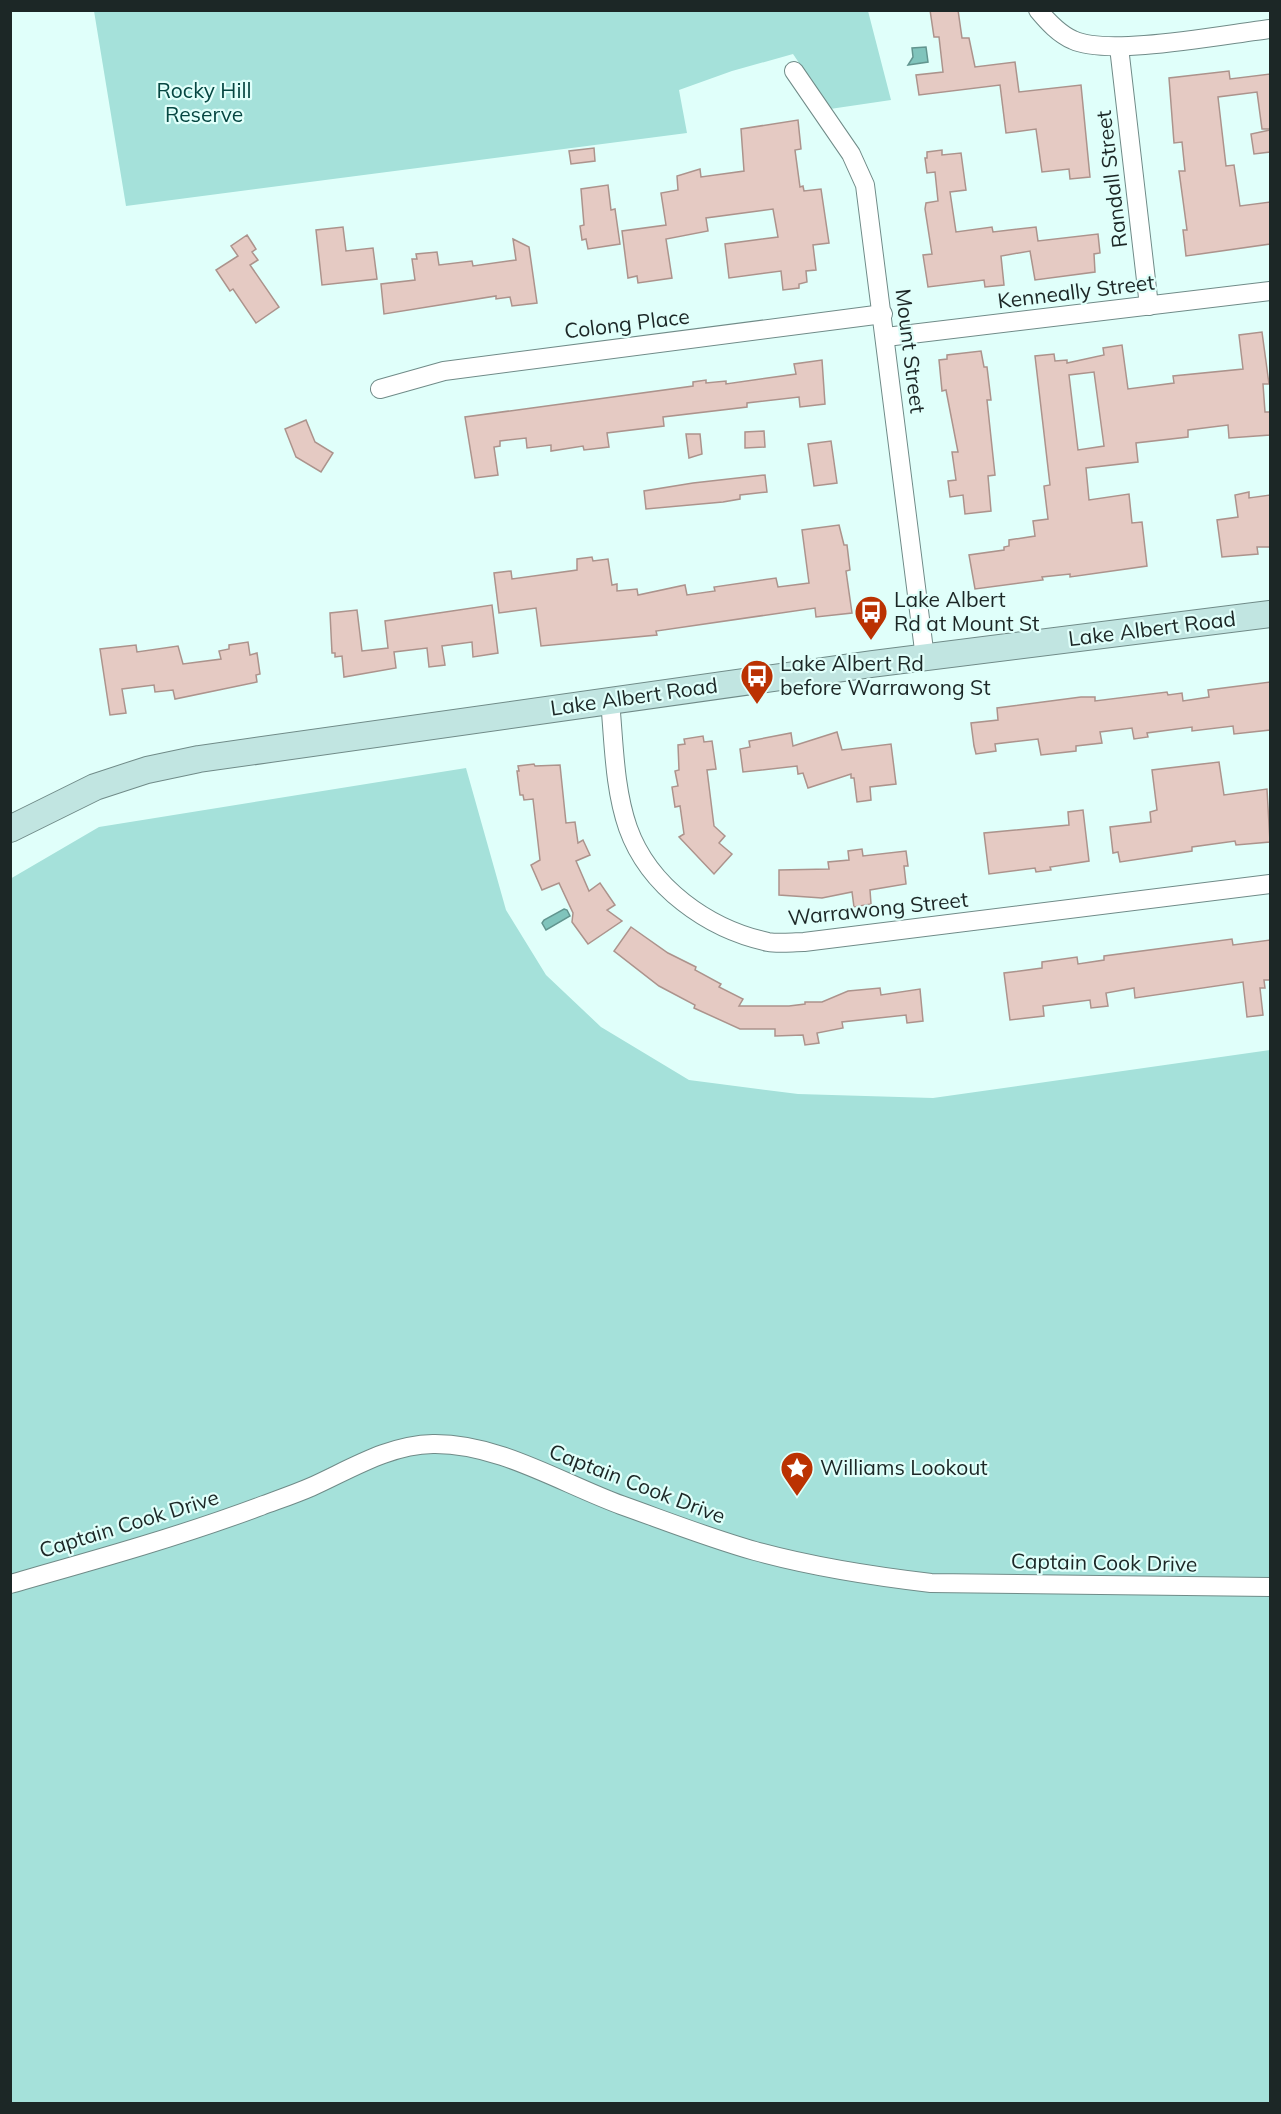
<svg xmlns="http://www.w3.org/2000/svg" width="1281" height="2114" font-family="Mulish,sans-serif">
  <rect width="100%" height="100%" fill="#e0fffa"/>
  <g fill="#a5e1da">
    <path d="M94 11H868L891 100 830 109 793 54 732 71 679 90 687 133 126 206Z"/>
    <path d="M466 768 506 910 546 975 601 1027 689 1080 798 1094 933 1098 1270 1050V2103H11L10 879 99 827Z"/>
  </g>
  <g fill="#80c4bc" stroke="#62958f" stroke-width="1.5">
    <path d="M926 47 928 62 908 65 913 57 912 48Z"/>
    <path d="M564 909 567 910 570 916 546 930 542 923 544 920Z"/>
  </g>
  <g fill="#e5cac3" stroke="#ac938c" stroke-width="1.5" fill-rule="evenodd">
    <path d="M930 10H958L962 38H969L975 67 1015 62 1019 92 1081 85 1090 177 1070 179 1069 169 1042 172 1036 129 1006 133 1000 85 919 95 916 75 943 72 939 37H934Z"/>
    <path d="M1229 71 1230 79 1270 74V129H1262L1257 92 1218 97 1226 166 1234 165 1240 206 1270 202V244L1186 256 1183 230H1187L1179 171H1185L1182 142 1174 143 1169 78Z"/>
    <path d="M798 120 801 149 795 150 800 187 803 186 804 191 821 189 829 243 813 245 816 270 806 271 807 282 799 284V288L783 290 781 271 729 278 725 244 778 237 773 209 706 218 708 231 666 239 672 278 638 283 637 276 628 278 622 231 666 225 661 193 678 190 677 176 700 169 701 177 744 171 741 129Z"/>
    <path d="M1270 130V152L1254 154 1251 134Z"/>
    <path d="M594 148 595 161 571 164 569 151Z"/>
    <path d="M942 150V155L961 153 966 190 950 192 956 232 992 227 993 232 1036 227 1038 241 1098 234 1100 253 1094 254 1095 272 1035 280 1030 251 1001 256 1004 285 985 287 984 280 928 287 923 255 932 254 925 209 926 203 938 201 935 172 927 173 925 158H927V152Z"/>
    <path d="M608 185 611 210 615 209 620 244 588 249 586 239 582 240 580 226 584 225 581 189Z"/>
    <path d="M343 227 346 251 373 248 377 279 322 285 316 230Z"/>
    <path d="M247 235 256 249 252 252 258 260 250 265 279 307 256 323 233 289 230 291 216 270 238 256 231 246Z"/>
    <path d="M513 239 529 247 537 303 512 306 510 297 496 299V296L384 314 381 284 415 280 412 259H417L416 254 437 252 439 265 472 261 473 266 516 260Z"/>
    <path d="M1262 332 1269 384H1263L1265 412H1270V435L1229 438 1228 425 1188 430V437L1136 443 1138 462 1086 468 1089 500 1129 494 1132 523 1142 522 1147 566 1070 577V574L1042 577 1043 580 975 589 969 555 1004 550V547L1009 546V540L1035 536 1033 521 1048 519 1044 486 1050 485 1035 356 1054 354 1055 361 1067 360V363L1104 355 1103 348 1122 345 1128 389 1174 383 1173 376 1243 369 1239 335ZM1094 372 1104 446 1078 450 1069 375Z"/>
    <path d="M981 351 984 367H987L991 400H987L995 475 988 476 991 511 965 514 963 495 950 497 948 481 956 480 952 452H958L946 390 942 391 939 360 947 359V355Z"/>
    <path d="M822 360 825 404 800 407 799 397 747 403V407L663 417 664 426 607 433 609 447 584 450 583 446 551 451V445L527 448 526 438 500 441V446L494 447 498 475 475 478 465 417 693 386V382L706 380V383L726 381V384L796 374 794 364Z"/>
    <path d="M306 420 315 442 333 453 321 472 296 457 285 429Z"/>
    <path d="M764 431 765 447 745 448V432Z"/>
    <path d="M686 434H700L702 454 689 458Z"/>
    <path d="M831 441 837 483 814 486 808 444Z"/>
    <path d="M765 475 767 492 740 495V499L723 502 646 509 644 491 693 483Z"/>
    <path d="M1249 492V498L1270 495V547H1257L1258 554 1222 557 1217 520 1238 517 1235 495Z"/>
    <path d="M839 525 844 545H847L850 570 846 571 852 613 816 617 815 608 656 631 657 635 541 646 536 608 499 613 494 573 511 571 512 579 577 570V559L592 557 593 561 608 559 612 585 617 584V591L637 589 638 595 685 585 687 595 715 591 714 587 776 578 778 587 809 583 802 530Z"/>
    <path d="M492 605 498 653 473 657 472 642 442 646 445 665 429 667 427 648 394 652 396 668 344 677 342 656 335 657V653H332L330 613 357 610 362 651 388 648 385 621Z"/>
    <path d="M248 642 250 655 257 653 260 674 256 675 257 682 175 699 173 690 155 692 154 685 122 689 126 713 110 715 100 649 136 645 137 652 178 646 183 664 221 659 219 651 229 649V645Z"/>
    <path d="M1270 682V730L1234 734 1233 726 1192 731V727L1147 733 1148 737 1134 739 1132 728 1100 732 1102 743 1076 746V751L1041 755 1038 739 995 744 996 751 976 754 974 746 971 723 998 720 997 708 1081 697H1095V701L1167 692 1168 695 1182 693 1183 701 1209 697 1208 690Z"/>
    <path d="M837 732 842 750 891 744 896 784 870 787 871 800 857 802 854 778H851V774L808 788 803 773 798 774 797 766 743 772 740 749 750 747 749 741 791 733 793 746Z"/>
    <path d="M703 736 704 742 712 741 716 769 707 770 714 826 725 836 719 843 732 854 714 874 679 837 684 834 680 806 675 807 672 787 678 786 675 771 679 770 678 745 685 744 684 739Z"/>
    <path d="M1219 762 1224 795 1267 789 1270 842 1236 845 1235 841 1192 847V851L1120 862 1118 852 1113 853 1110 827 1151 822 1150 812 1157 810 1152 770Z"/>
    <path d="M534 764 535 766 560 765 566 823 575 822 578 843 583 840 590 855 576 861 589 891 600 883 615 905 607 910 622 921 588 944 572 922 573 913 559 883 542 890 531 865 540 860 533 799 524 800 523 795H520L517 771H519L518 766Z"/>
    <path d="M1083 810 1089 861 1050 867 1051 870 1036 872 1035 868 989 874 984 833 1069 825 1068 812Z"/>
    <path d="M862 849 863 856 906 851 908 866H904L906 884 870 890 871 904 854 907 852 892 822 898 779 895V870L829 869 828 862 849 860 848 851Z"/>
    <path d="M631 927 668 953 696 967 695 970 721 984 719 987 743 999 739 1006H789L805 1004V1002H822L848 991 880 988 881 995 920 989 923 1021 907 1023 906 1015 842 1022 843 1028 817 1033 819 1043 805 1045 803 1035 775 1036V1029H740L694 1008 695 1005 659 986 614 951Z"/>
    <path d="M1232 939 1233 945 1270 940V980H1264L1265 988H1260L1263 1015 1247 1017 1243 982 1135 998 1134 988 1106 993 1108 1006 1091 1008 1090 1000 1043 1006 1044 1016 1010 1020 1004 973 1042 968V962L1077 957 1078 964 1104 960V956Z"/>
  </g>
  <g fill="none" stroke-linecap="round" stroke-linejoin="round">
    <defs>
      <g id="minor">
        <path d="M1038 10C1048 22 1059 34 1073 40 1109 57 1226 34 1270 29"/>
        <path d="M1119 47 1149 306"/>
        <path d="M794 71 851 154 865 185 925 658"/>
        <path d="M886 337 1270 291"/>
        <path d="M380 389 444 371 883 314"/>
        <path d="M610 701C614 742 614 788 628 828 649 887 708 929 768 942 779 944 793 942 804 942L1270 884"/>
        <path d="M10 1584C95 1560 178 1537 261 1506 277 1500 295 1494 311 1487 351 1469 388 1445 433 1444 498 1443 561 1483 621 1505 666 1521 709 1538 755 1551 813 1567 871 1576 931 1583L1270 1587"/>
      </g>
      <path id="secondary" d="M10 829 95 787 147 770 199 759 872 664 1270 614"/>
    </defs>
    <use href="#minor" stroke="#708b88" stroke-width="20"/>
    <use href="#secondary" stroke="#708b88" stroke-width="28"/>
    <use href="#minor" stroke="#fff" stroke-width="18"/>
    <use href="#secondary" stroke="#c1e5e1" stroke-width="26"/>
  </g>
  <defs>
    <symbol id="bus-pin" viewBox="-11 -11 22 30"><path d="M0 17L-7.5 6A9.5 9.5 0 1 1 7.5 6Z" fill="#bb3202" stroke="#e0fffa"/><path d="M-5-6H5V4H4V6H2V4H-2V6H-4V4H-5ZM-3.5-4V0h7V-4ZM-3.5 1.2v1.5H-2V1.2ZM2 1.2v1.5H3.5V1.2Z" fill="#fff"/></symbol>
    <symbol id="sight-pin" viewBox="-11 -11 22 30"><path d="M0 17L-7.5 6A9.5 9.5 0 1 1 7.5 6Z" fill="#bb3202" stroke="#e0fffa"/><path d="M0-6L1.8-2.2L6-1.7L2.9 1.2L3.7 5.4L0 3.3L-3.7 5.4L-2.9 1.2L-6-1.7L-1.8-2.2Z" fill="#fff"/></symbol>
  </defs>
  <g fill-rule="evenodd">
    <use href="#bus-pin" x="852" y="593" width="38" height="52"/>
    <use href="#bus-pin" x="738" y="657" width="38" height="52"/>
    <use href="#sight-pin" x="778" y="1449" width="38" height="52"/>
  </g>
  <g text-anchor="middle" stroke-width="4.5" stroke-linejoin="round" paint-order="stroke">
    <g font-size="21" fill="#054641" stroke="#e0fffa">
      <text x="204" y="98">Rocky Hill<tspan x="204" dy="24">Reserve</tspan></text>
    </g>
    <g font-size="21" fill="#1c2726" stroke="#e0fffa">
      <text transform="translate(1112 179) rotate(-97)" y="7">Randall Street</text>
      <text transform="translate(1076 292) rotate(-7)" y="7">Kenneally Street</text>
      <text transform="translate(627 324) rotate(-7)" y="7">Colong Place</text>
      <text transform="translate(910 351) rotate(83)" y="7">Mount Street</text>
      <text transform="translate(1152 629) rotate(-7)" y="7">Lake Albert Road</text>
      <text transform="translate(634 697) rotate(-8)" y="7">Lake Albert Road</text>
      <text transform="translate(878 909) rotate(-6)" y="7">Warrawong Street</text>
      <text transform="translate(637 1484) rotate(21)" y="7">Captain Cook Drive</text>
      <text transform="translate(129 1524) rotate(-17)" y="7">Captain Cook Drive</text>
      <text transform="translate(1104 1563) rotate(1)" y="7">Captain Cook Drive</text>
    </g>
    <g font-size="21" fill="#1c2726" stroke="#e0fffa" text-anchor="start">
      <text x="894" y="607">Lake Albert<tspan x="894" dy="24">Rd at Mount St</tspan></text>
      <text x="780" y="671">Lake Albert Rd<tspan x="780" dy="24">before Warrawong St</tspan></text>
      <text x="820" y="1475">Williams Lookout</text>
    </g>
  </g>
  <rect width="1281" height="2114" fill="none" stroke="#1c2726" stroke-width="24"/>
</svg>
